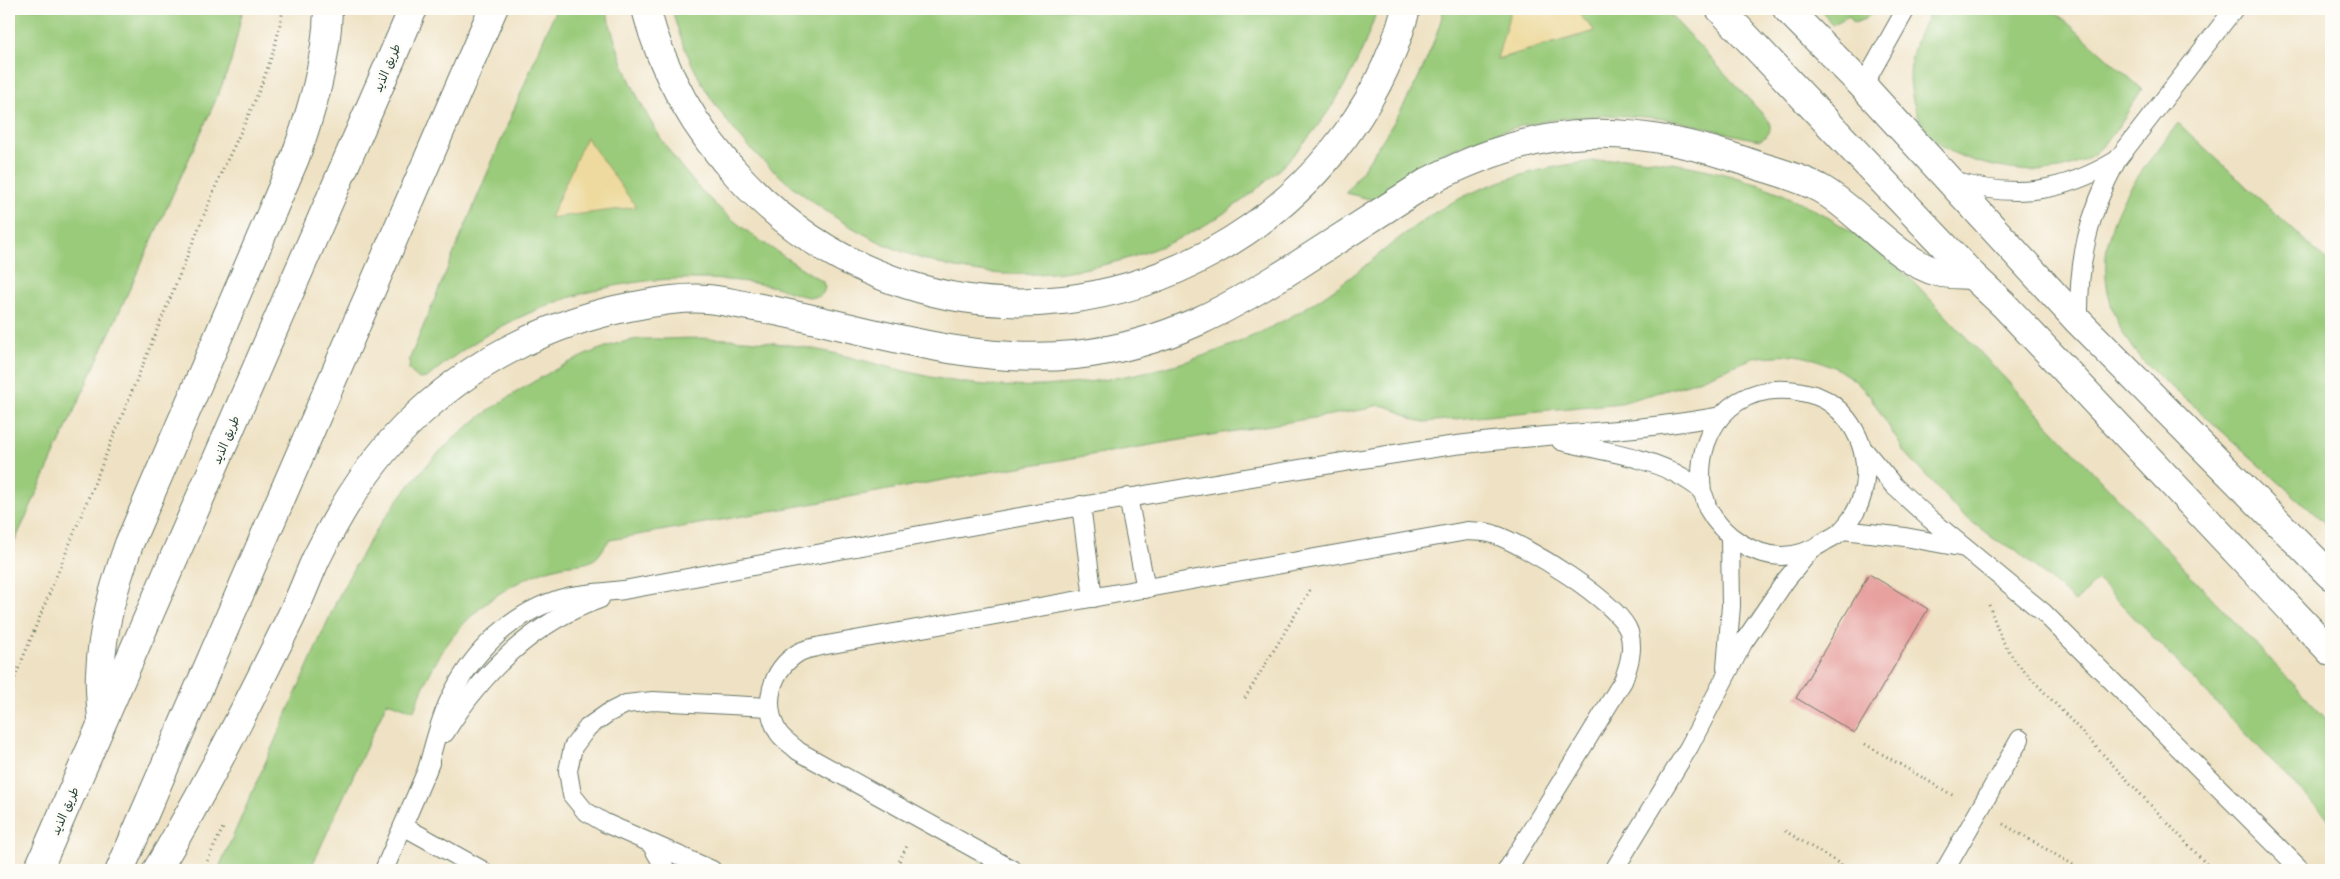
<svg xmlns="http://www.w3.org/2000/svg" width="2340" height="879" font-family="'Playpen Sans','Playpen Sans Arabic',sans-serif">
  <rect width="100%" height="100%" fill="#fdfcf7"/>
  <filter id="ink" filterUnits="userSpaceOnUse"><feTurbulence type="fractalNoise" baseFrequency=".02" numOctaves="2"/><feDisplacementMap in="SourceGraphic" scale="10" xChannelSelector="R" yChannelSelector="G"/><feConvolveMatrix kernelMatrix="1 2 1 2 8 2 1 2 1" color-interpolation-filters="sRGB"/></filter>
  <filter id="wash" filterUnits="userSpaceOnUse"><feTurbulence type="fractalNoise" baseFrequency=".0096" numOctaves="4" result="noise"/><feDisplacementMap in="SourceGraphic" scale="20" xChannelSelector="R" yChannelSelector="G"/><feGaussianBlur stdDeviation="1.12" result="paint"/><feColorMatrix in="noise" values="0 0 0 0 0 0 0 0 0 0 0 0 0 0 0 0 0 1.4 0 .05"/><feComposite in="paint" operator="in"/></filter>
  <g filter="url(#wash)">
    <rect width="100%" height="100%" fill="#efe2c4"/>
    <g fill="#9acb7a" stroke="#5c8457">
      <path d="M9 9H243L231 62 218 95 9 554Z"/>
      <path d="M556 9H606C625 86 665 162 727 215 756 240 790 260 823 282L825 288C823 293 822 297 815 297 802 298 787 290 775 287 749 281 722 279 696 279 599 276 499 315 427 378L419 379 409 370 410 358Z"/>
      <path d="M672 9H1377C1327 177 1163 288 989 273 917 266 851 233 796 189 736 143 691 83 672 9Z"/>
      <path d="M1444 9H1511L1498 59 1595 31 1574 9H1665L1769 121C1772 130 1769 136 1760 140 1727 135 1696 123 1664 119 1587 109 1508 121 1439 156 1415 168 1394 184 1373 200L1346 193C1387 135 1426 79 1444 9Z"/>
      <path d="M1821 9H1878L1865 19 1854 23 1849 16 1832 25Z"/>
      <path d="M1932 9H2052L2142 89C2128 110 2115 137 2095 153 2071 172 2040 173 2011 169 1987 165 1957 159 1937 142 1909 117 1904 73 1917 39 1921 29 1927 19 1932 9Z"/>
      <path d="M2178 123 2331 265V518L2326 524C2282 485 2238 446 2194 406 2169 384 2138 363 2123 333 2104 299 2100 258 2114 220 2126 187 2157 152 2178 123Z"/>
      <path d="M1629 158C1746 168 1829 204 1915 283L2331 724V822L2098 580 2075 602 2016 550 1994 539 1959 512 1904 451 1870 396 1854 380 1836 368 1815 359 1796 355 1756 357 1688 384 1621 403 1425 422C1403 420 1389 397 1367 409L977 474 610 540C603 546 601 556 593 560 585 565 573 564 563 566 554 568 543 571 534 575 471 602 436 648 414 711L387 702 310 870H218L336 602C376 520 430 446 509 397 541 376 591 348 628 341 640 338 653 339 665 339 721 336 779 341 833 353 884 365 933 381 985 385 1047 390 1114 381 1174 365 1241 346 1303 315 1357 272 1393 244 1422 216 1465 196 1518 171 1571 162 1629 158Z"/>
    </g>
    <g fill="#eeda9e" stroke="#868c69">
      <path d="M1511 9H1574L1595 31 1497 59Z"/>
      <path d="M586 137 636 207 550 218Z"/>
    </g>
    <g id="blocks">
      <path fill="#e7a2a0" d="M1869 574 1928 609 1855 733 1796 698Z"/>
    </g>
  </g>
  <g filter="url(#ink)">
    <use href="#blocks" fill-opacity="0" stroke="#687766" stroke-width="1"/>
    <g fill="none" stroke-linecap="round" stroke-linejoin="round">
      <defs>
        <g id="service">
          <path d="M1863 86 1906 9"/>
          <path d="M1953 181C2014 199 2062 193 2117 160"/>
          <path d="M2079 322C2078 261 2088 214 2117 160L2234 9"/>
          <path d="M1561 441C1601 451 1648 456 1684 478 1689 481 1699 487 1702 492 1705 496 1706 504 1708 509 1723 536 1751 555 1782 556 1797 556 1812 550 1824 542 1830 538 1839 535 1843 529 1872 498 1872 451 1847 419 1839 409 1828 400 1817 396 1747 372 1693 419 1702 491"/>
          <path d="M1864 450 1894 486 1930 519 2044 613 2301 870"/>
          <path d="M1128 497 1146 589"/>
          <path d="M1081 505 1093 598"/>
          <path d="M1843 530 1905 537 1965 548"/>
          <path d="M1726 668 1731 606 1730 537"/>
          <path d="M445 733C481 674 533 622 600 599"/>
          <path d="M426 773C433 750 438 725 448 703 471 652 514 609 571 596 588 593 607 592 624 590 891 540 1158 490 1427 449 1525 434 1624 434 1721 416"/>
          <path d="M403 826 482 870"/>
          <path d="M651 844 666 870"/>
          <path d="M384 870 430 763"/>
          <path d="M712 870 605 823 585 811 572 795 568 771 573 747 588 727 608 713 626 704 653 701 769 707"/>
          <path d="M1013 870 798 751C792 745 782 739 778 732 762 704 771 670 798 653 804 649 814 648 821 646L1467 531C1475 532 1485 531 1493 534 1524 544 1619 602 1629 632 1634 649 1629 665 1623 681L1507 870"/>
          <path d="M1614 870 1689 747 1743 643 1786 580 1810 551"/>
          <path d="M1945 870 2020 739"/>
        </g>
        <g id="primary">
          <path d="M1720 9 1972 275 2003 304 2331 652"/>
          <path d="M1787 9 1863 86 2079 322 2331 576"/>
        </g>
        <g id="motorway">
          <path d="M646 9C662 72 696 132 741 179 786 227 842 264 905 284 1114 353 1350 220 1406 9"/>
          <path d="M102 720C101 704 99 688 100 673 102 628 114 586 129 544L295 158C312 109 327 61 328 9"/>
          <path d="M38 870 413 9"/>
          <path d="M120 870 493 9"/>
          <path d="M157 870C206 788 248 704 290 619 300 599 307 579 316 559 339 512 370 462 407 425 469 363 548 322 634 306 657 302 683 297 707 299 723 300 739 305 755 307 861 326 965 366 1075 355 1169 345 1235 306 1312 256 1351 231 1390 206 1429 181 1543 122 1630 121 1750 163 1773 171 1800 177 1821 189 1858 210 1899 263 1938 272 1948 275 1961 274 1972 275"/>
        </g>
      </defs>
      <use href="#service" stroke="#687766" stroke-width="20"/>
      <use href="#primary" stroke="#687766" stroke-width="30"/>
      <use href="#motorway" stroke="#687766" stroke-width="30"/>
      <g stroke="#687766" stroke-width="3" stroke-dasharray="1 4" stroke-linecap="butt">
        <path d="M1989 605 2001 638 2015 661 2212 870"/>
        <path d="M9 692 222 171C247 119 274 66 283 9"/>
        <path d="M1245 698 1312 587"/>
        <path d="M1865 744 1954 796"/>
        <path d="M2003 824 2082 870"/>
        <path d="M1785 831 1850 870"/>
        <path d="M203 870 223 828"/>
        <path d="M895 870 908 844"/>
      </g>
      <use href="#service" stroke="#fff" stroke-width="18"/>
      <use href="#primary" stroke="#fff" stroke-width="28"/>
      <use href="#motorway" stroke="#fff" stroke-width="28"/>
    </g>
  </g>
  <g text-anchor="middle" stroke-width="5" stroke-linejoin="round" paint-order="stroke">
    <g font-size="12" fill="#1f3d34" stroke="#fdfcf7">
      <text transform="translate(387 68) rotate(-67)" y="4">طريق الذيد</text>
      <text transform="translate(226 440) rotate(-67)" y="4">طريق الذيد</text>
      <text transform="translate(65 811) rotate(-66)" y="4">طريق الذيد</text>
    </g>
  </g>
  <rect width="2340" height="879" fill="none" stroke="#fdfcf7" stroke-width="30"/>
</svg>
